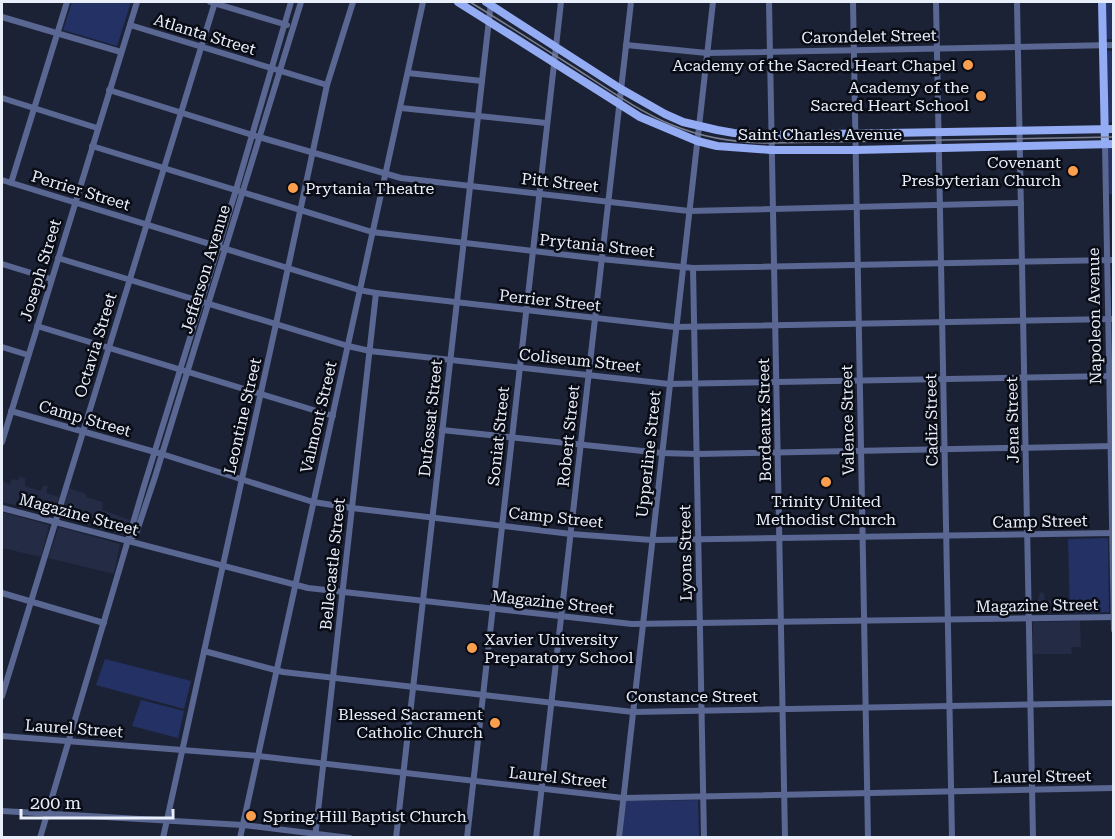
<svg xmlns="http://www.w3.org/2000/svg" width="1115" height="839" font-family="'Roboto Serif',serif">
  <rect width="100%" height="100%" fill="#1c2235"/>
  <g fill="#232b45">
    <path d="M20 476 25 478V486L40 491 44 485 48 486 46 493 59 497 54 514 2 502V481L10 485 12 479 18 480Z"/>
    <path d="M69 488 86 494V497L103 502 102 510 131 520 126 534 122 535 61 517Z"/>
    <path d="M2 512 49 525 41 557 2 548Z"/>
    <path d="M59 527 120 544 114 574 48 558Z"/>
    <path d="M1040 592 1044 593 1045 601 1068 600V612L1032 613 1031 600H1038Z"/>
    <path d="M1080 621 1081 647H1071L1072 654H1033V622Z"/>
  </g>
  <g fill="#243164">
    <path d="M72 2H131L117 46 63 30Z"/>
    <rect x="1105" y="2" width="8" height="37"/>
    <path d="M1106 51H1113V122L1107 123Z"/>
    <path d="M1107 148H1113V194H1108Z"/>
    <path d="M1108 538 1109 612 1070 613 1068 539Z"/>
    <path d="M105 659 191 681 184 709 96 685Z"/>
    <path d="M141 700 184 711 178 738 132 726Z"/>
    <path d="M698 800 699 837 622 838 626 801Z"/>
  </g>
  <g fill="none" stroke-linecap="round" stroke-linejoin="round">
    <g stroke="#596792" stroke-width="6">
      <path d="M210 2 287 25"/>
      <path d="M769 2 785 838"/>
      <path d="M853 2 868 838"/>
      <path d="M936 2 952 838"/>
      <path d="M1017 2 1033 838"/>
      <path d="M2 17 121 52"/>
      <path d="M130 25 327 85"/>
      <path d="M626 45 707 53 1114 45"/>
      <path d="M408 73 482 81"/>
      <path d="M109 90 259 137 401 178 689 211 1021 203"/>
      <path d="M2 98 97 128"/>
      <path d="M401 108 546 123"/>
      <path d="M1105 144 1114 630"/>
      <path d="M92 146 372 232 601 259 693 268 1114 260"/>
      <path d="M2 180 359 290 376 293 675 327 1114 319"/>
      <path d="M11 183 67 2"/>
      <path d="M58 258 348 346 370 351 669 384 1114 376"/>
      <path d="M2 264 51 279"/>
      <path d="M693 268 704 838"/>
      <path d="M37 326 333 416"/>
      <path d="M2 347 28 355"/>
      <path d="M11 411 162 454 313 502 352 508 571 534 652 540 1114 533"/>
      <path d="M442 430 662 453 696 454 1114 446"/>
      <path d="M2 442 137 2"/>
      <path d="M2 508 308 588 632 624 1114 617"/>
      <path d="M129 540 136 534 155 477 301 2"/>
      <path d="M2 593 104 623"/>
      <path d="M204 651 283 672 633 712 1114 703"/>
      <path d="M2 696 215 2"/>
      <path d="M2 736 258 756 623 798 1114 788"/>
      <path d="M2 811 243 825 350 838"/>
      <path d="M40 838 144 486 236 190 291 2"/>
      <path d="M163 838 276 324 327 85 353 2"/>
      <path d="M240 838 423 2"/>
      <path d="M315 838 376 293"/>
      <path d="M396 838 491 2"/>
      <path d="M467 838 561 2"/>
      <path d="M536 838 631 2"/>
      <path d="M619 838 713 2"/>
    </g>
    <g stroke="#94acf4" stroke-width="8">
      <path d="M458 2 640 117 697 141 717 146 771 150H855L1114 144"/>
      <path d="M486 2 621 89 665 114 683 122 717 130 734 133 771 135 1114 129"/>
      <path d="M1102 2 1105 144"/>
    </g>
    <path stroke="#7b8191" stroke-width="1.5" d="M470 2C506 24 542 47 578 70 647 115 685 143 771 143L1114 137"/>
  </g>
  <g fill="#fa9f4e" stroke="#090c14" stroke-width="2">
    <circle cx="968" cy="65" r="6"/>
    <circle cx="981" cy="96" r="6"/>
    <circle cx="1073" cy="171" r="6"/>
    <circle cx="293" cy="188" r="6"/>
    <circle cx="826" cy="482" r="6"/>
    <circle cx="472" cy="648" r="6"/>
    <circle cx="495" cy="723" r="6"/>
    <circle cx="251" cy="816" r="6"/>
  </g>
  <g text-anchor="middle" stroke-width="5" stroke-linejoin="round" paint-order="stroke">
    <g font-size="16" fill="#e9eefb" stroke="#090c14">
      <text transform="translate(205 34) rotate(17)" y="6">Atlanta Street</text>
      <text transform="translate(869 36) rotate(-1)" y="6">Carondelet Street</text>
      <text x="820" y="140">Saint Charles Avenue</text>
      <text transform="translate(560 182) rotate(6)" y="6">Pitt Street</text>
      <text transform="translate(81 190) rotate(17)" y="6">Perrier Street</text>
      <text transform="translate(597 245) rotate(6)" y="6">Prytania Street</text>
      <text transform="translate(205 269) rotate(-73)" y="6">Jefferson Avenue</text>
      <text transform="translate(40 270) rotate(-73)" y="6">Joseph Street</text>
      <text transform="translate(550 300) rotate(6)" y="6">Perrier Street</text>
      <text transform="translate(1094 316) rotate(-91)" y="6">Napoleon Avenue</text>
      <text transform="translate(95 345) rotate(-73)" y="6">Octavia Street</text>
      <text transform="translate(580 360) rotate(6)" y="6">Coliseum Street</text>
      <text transform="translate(242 416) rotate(-77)" y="6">Leontine Street</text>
      <text transform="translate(318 417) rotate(-77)" y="6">Valmont Street</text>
      <text transform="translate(85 418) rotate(16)" y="6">Camp Street</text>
      <text transform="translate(430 418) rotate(-84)" y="6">Dufossat Street</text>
      <text transform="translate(764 420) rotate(-91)" y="6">Bordeaux Street</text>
      <text transform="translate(847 420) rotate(-91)" y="6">Valence Street</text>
      <text transform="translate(931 420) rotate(-91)" y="6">Cadiz Street</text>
      <text transform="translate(1012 420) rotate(-91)" y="6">Jena Street</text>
      <text transform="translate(498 436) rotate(-84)" y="6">Soniat Street</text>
      <text transform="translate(568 436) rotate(-84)" y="6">Robert Street</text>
      <text transform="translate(648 454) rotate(-84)" y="6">Upperline Street</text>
      <text transform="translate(79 514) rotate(15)" y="6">Magazine Street</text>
      <text transform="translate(556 517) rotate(6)" y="6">Camp Street</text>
      <text transform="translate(1040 521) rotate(-1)" y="6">Camp Street</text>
      <text transform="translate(685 553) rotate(-91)" y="6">Lyons Street</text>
      <text transform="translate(332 564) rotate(-84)" y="6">Bellecastle Street</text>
      <text transform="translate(553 602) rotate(6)" y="6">Magazine Street</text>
      <text transform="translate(1037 605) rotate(-1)" y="6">Magazine Street</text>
      <text x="692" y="702">Constance Street</text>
      <text transform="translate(74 728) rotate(4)" y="6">Laurel Street</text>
      <text transform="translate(1042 776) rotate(-1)" y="6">Laurel Street</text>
      <text transform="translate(558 777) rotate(6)" y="6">Laurel Street</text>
    </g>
    <g font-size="16" fill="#e9eefb" stroke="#090c14" text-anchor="end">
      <text x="956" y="71">Academy of the Sacred Heart Chapel</text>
      <text x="969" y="93">Academy of the<tspan x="969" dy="18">Sacred Heart School</tspan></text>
      <text x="1061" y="168">Covenant<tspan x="1061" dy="18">Presbyterian Church</tspan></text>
      <text x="305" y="194" text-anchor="start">Prytania Theatre</text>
      <text x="826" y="507" text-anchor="middle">Trinity United<tspan x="826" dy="18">Methodist Church</tspan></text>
      <text x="484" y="645" text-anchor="start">Xavier University<tspan x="484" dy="18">Preparatory School</tspan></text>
      <text x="483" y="720">Blessed Sacrament<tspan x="483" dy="18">Catholic Church</tspan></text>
      <text x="263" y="822" text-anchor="start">Spring Hill Baptist Church</text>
    </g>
  </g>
  <rect width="1115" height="839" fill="none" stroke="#e9eefb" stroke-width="6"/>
  <path d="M21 809v9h152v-9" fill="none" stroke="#e9eefb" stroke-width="3"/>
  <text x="30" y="809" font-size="18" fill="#e9eefb" stroke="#090c14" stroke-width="4.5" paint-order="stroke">200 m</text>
</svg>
